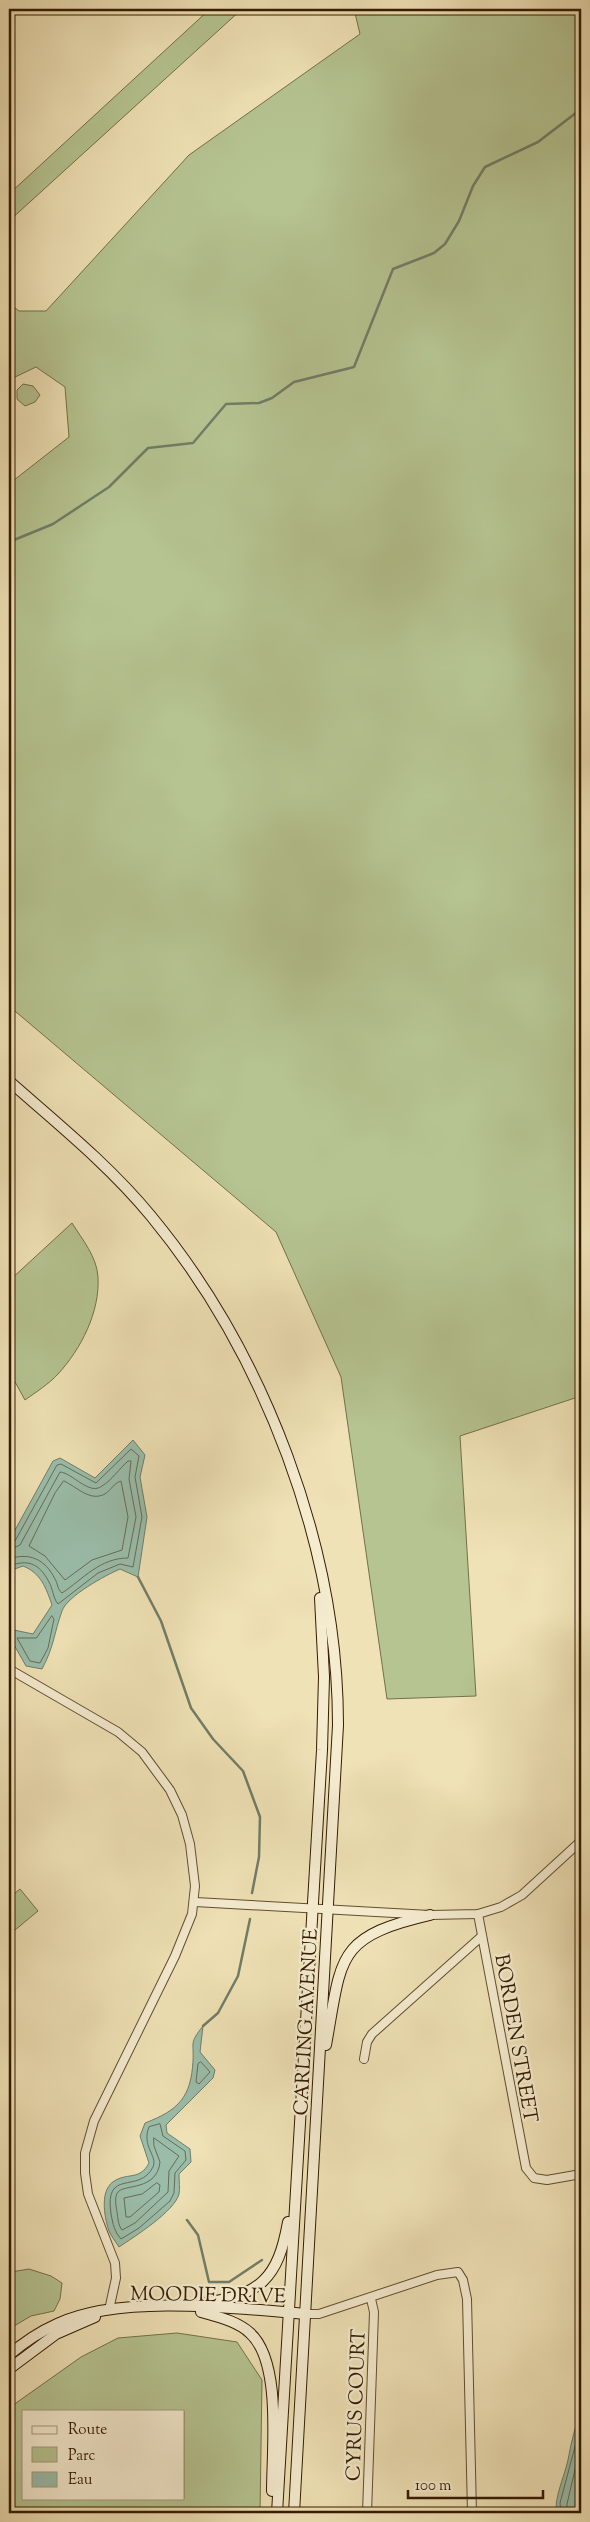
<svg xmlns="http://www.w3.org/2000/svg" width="590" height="2522" font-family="'Sorts Mill Goudy',serif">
  <rect width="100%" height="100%" fill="#efe2b6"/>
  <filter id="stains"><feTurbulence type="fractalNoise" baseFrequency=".004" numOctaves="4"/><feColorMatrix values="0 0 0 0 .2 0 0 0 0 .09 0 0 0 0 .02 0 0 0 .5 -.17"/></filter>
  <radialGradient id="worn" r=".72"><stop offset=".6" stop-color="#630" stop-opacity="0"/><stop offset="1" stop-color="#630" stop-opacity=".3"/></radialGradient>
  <g fill="#b5c491" stroke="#747048" fill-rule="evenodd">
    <path d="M210 9H242L9 221V194Z"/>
    <path d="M354 9H581V1396L460 1436 476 1696 387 1699 341 1377 276 1232 9 1006V484L69 437 65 387 36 367 9 380V303L19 311H46L189 155 360 34Z"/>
    <path d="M23 384 33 386 40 395 35 402 25 406 17 399V390Z"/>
    <path d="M72 1223C82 1239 97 1257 98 1277 100 1312 81 1349 58 1374 49 1384 36 1392 25 1400L9 1371V1281Z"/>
    <path d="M20 1889 38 1911 9 1935V1898Z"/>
    <path d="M29 2269 51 2276 62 2283 60 2299 54 2311 31 2316 9 2329V2276L11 2272Z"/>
    <path d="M177 2333 237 2342 262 2380 260 2513H9V2408L81 2357 118 2338ZM24 2411H184V2498H24Z"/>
  </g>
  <g fill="#9abeab" stroke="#717d67">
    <path d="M133 1440 145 1455 140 1477 147 1517 138 1577 120 1569C106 1575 67 1596 62 1611 54 1633 54 1647 42 1669L26 1666 13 1643H9V1629L33 1634 52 1605C46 1588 41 1573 23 1566L9 1571V1541L53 1461 60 1458 95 1478Z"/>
    <path d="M203 2026 200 2052 215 2070 213 2078 166 2125 167 2133 190 2149 191 2162 179 2174C179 2181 180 2188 179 2194 175 2211 134 2237 119 2247 116 2242 111 2236 109 2231 104 2216 99 2188 116 2180 129 2173 140 2180 149 2163L140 2136 145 2123C179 2110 191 2097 193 2061 194 2041 189 2044 203 2026Z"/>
    <path d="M581 2407V2513H556C555 2495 564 2478 568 2460 571 2442 576 2425 581 2407Z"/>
  </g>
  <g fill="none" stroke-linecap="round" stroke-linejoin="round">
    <g stroke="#676c56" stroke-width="1">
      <path d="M64 1481C77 1487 90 1502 105 1494 111 1490 114 1483 121 1481L128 1517 122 1550 92 1560 65 1580 45 1556 29 1546 55 1493Z"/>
      <path d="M9 1544 15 1541 57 1465 61 1464 96 1483 131 1449 139 1456 135 1477 142 1517 133 1567 120 1564 98 1573 58 1604C53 1598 53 1589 49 1582 39 1563 28 1559 9 1566"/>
      <path d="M9 1550 20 1545 60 1472C73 1473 89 1496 102 1486 112 1480 119 1469 128 1461H131L129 1479 136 1517 128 1558C100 1558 83 1579 62 1593 57 1589 58 1584 55 1579 45 1559 29 1552 9 1559"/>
      <path d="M52 1616 54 1619 48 1648 40 1663 30 1661 17 1638H36Z"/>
      <path d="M201 2062 210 2072 199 2084 196 2082 198 2064Z"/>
      <path d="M160 2124 163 2136 185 2151 186 2160 175 2173 174 2193 170 2201 139 2228 121 2239C114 2231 113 2224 111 2214 104 2167 139 2195 153 2167 158 2156 141 2146 149 2127Z"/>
      <path d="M154 2138 179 2156 169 2171 168 2192 135 2223 122 2230C118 2225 118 2218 117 2212 116 2206 114 2197 118 2192 124 2184 157 2191 160 2162L154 2146Z"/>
      <path d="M157 2183 160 2185 159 2192 130 2217H126L124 2198 142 2194Z"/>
      <path d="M561 2513 560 2503 581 2424"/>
      <path d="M567 2513V2504L581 2444"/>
    </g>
    <g stroke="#717d67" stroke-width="2.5">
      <path d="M9 542 53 524 109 487 148 448 193 443 226 404 259 403 272 398 294 382 354 367 393 269 434 253 445 244 459 221 473 186 485 167 538 142 581 109"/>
      <path d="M138 1577 161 1621 191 1708 213 1739 243 1771 260 1817 259 1857 252 1893"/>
      <path d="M203 2026 218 2013 238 1976 250 1919"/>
      <path d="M187 2220 198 2235 209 2282H229L262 2260"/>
    </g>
    <defs>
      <g id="street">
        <path d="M9 1669 118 1732 142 1752 170 1790 182 1815 190 1844 195 1886 192 1914 175 1956 94 2121 85 2153V2173L88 2194 115 2263 116 2278 109 2310"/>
        <path d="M195 1902 430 1915 478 1914 501 1907 522 1895 581 1841"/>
        <path d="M478 1914 526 2168 534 2178 547 2180 581 2174"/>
        <path d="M364 2059 367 2042 372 2034 482 1936"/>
        <path d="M306 2314H319L437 2275 458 2272 463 2280 467 2299 472 2513"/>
        <path d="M367 2513 374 2312 371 2299"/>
      </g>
      <g id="secondary">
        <path d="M9 1081C58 1124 110 1166 151 1216 265 1354 338 1547 338 1725L294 2513"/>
        <path d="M326 2045C342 1957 335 1937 430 1915"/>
        <path d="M204 2303C260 2295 278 2279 288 2222"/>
        <path d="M201 2312C218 2317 237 2321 250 2333 282 2362 272 2449 272 2491"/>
        <path d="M9 2355C23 2343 39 2332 57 2324 120 2294 236 2308 306 2314"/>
        <path d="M9 2369 56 2334 95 2317"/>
        <path d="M277 2513 322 1750 324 1677 320 1598"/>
      </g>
    </defs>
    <use href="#street" stroke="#634d2e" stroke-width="10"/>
    <use href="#secondary" stroke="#341b00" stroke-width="12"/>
    <use href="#street" stroke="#f5ecd0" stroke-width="8"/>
    <use href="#secondary" stroke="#f5ecd0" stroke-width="10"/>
  </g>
  <g text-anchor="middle" stroke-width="4.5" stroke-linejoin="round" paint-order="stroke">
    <g font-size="20" fill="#341b00" stroke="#f5ecd0">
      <text transform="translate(305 2022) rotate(-87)" y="7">CARLING AVENUE</text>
      <text transform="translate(517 2038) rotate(80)" y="7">BORDEN STREET</text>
      <text transform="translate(208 2294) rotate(1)" y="7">MOODIE DRIVE</text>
      <text transform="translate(355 2405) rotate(-88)" y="7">CYRUS COURT</text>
    </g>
  </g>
  <rect width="590" height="2522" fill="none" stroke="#efe2b6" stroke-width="30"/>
  <rect x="10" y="10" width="570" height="2502" fill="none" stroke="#341b00" stroke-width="2.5"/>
  <rect x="15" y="15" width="560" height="2492" fill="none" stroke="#341b00"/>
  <rect x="22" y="2410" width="162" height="90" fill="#f5ecd0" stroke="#a8987d"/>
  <rect x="32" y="2426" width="25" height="8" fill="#f5ecd0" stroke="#a8987d"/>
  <text x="68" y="2434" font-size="15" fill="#341b00">Route</text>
  <rect x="32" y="2447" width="25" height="15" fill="#b5c491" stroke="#a8987d"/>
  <text x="68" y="2460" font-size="15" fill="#341b00">Parc</text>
  <rect x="32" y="2472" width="25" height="15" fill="#9abeab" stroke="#a8987d"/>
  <text x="68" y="2484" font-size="15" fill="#341b00">Eau</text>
  <path d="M408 2490v8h135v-8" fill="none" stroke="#341b00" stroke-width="2.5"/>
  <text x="415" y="2490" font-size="15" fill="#341b00" stroke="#f5ecd0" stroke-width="4" paint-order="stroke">100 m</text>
  <rect width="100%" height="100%" filter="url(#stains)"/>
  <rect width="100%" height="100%" fill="url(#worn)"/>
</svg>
